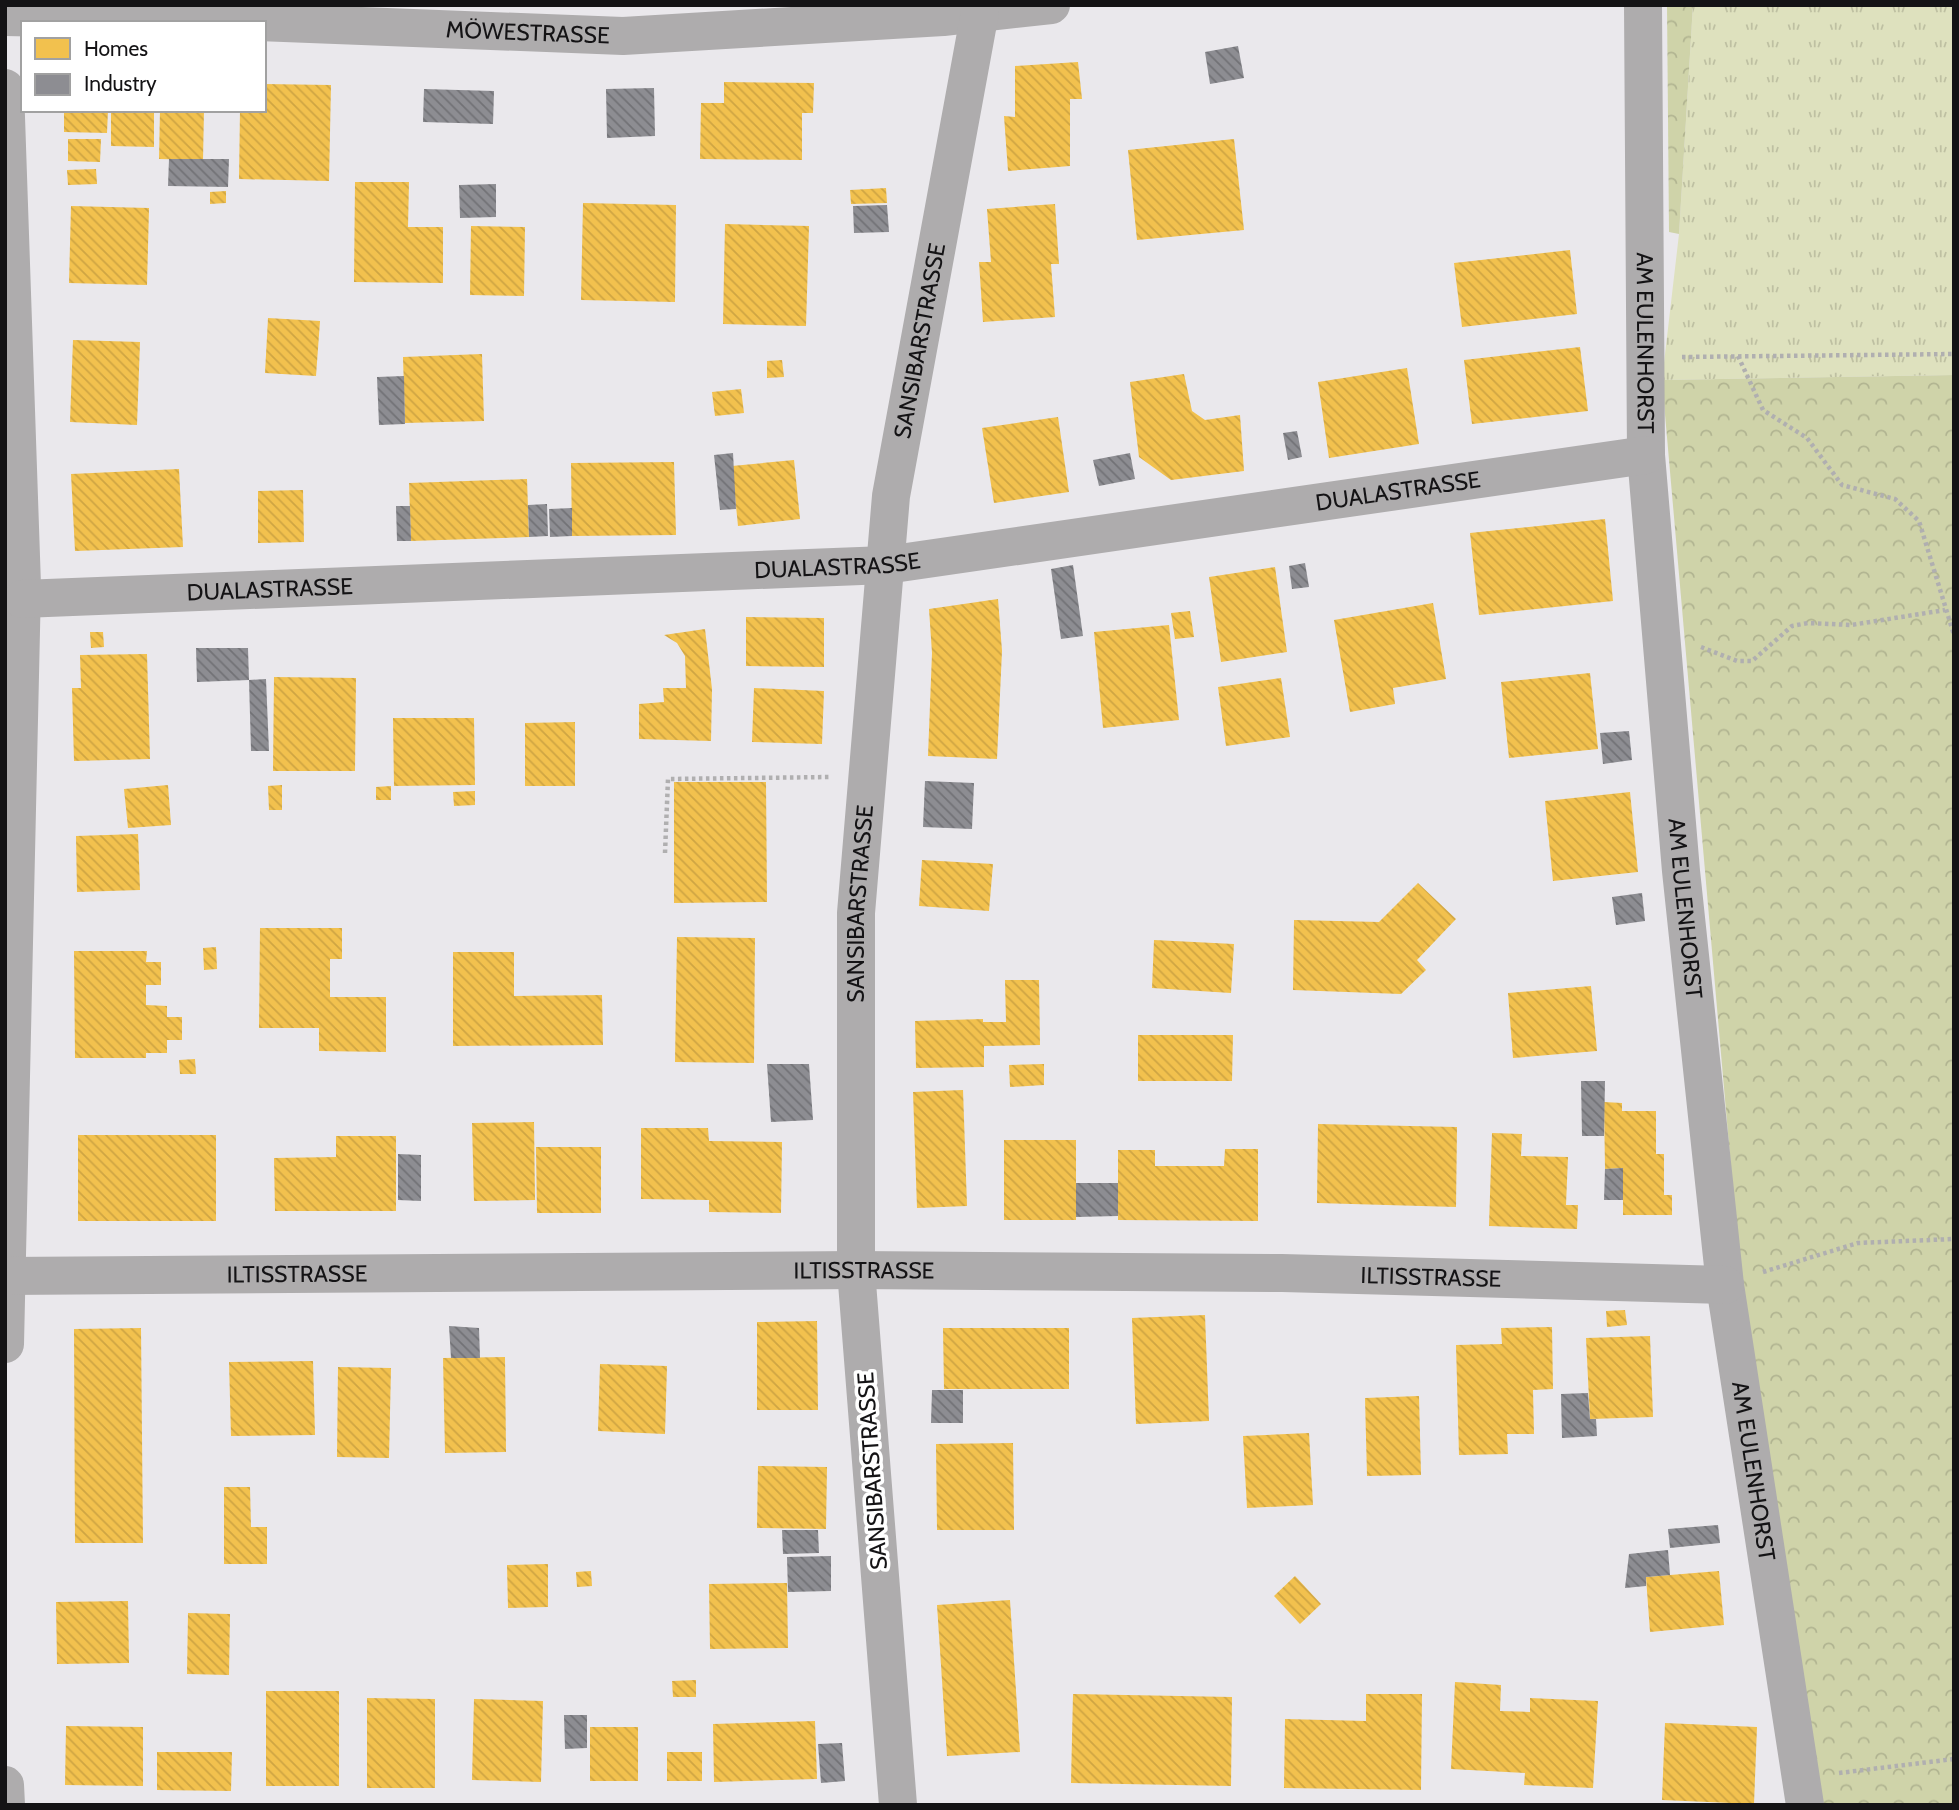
<svg xmlns="http://www.w3.org/2000/svg" width="1959" height="1810" font-family="Cabin,sans-serif">
  <defs>
    <pattern id="grass-tufts" width="24" height="20" patternUnits="userSpaceOnUse" patternTransform="scale(1.75)"><rect width="24" height="20" fill="#dee1be"/><path d="M3 7l-1-3M5 7V3M7 7l1-3M15 17l-1-3M17 17v-4M19 17l1-3" fill="none" stroke="#bec0a2"/></pattern>
    <pattern id="forest-crowns" width="20" height="18" patternUnits="userSpaceOnUse" patternTransform="scale(1.75)"><rect width="20" height="18" fill="#cfd3a9"/><path d="M2 6a3 3 0 1 1 6 0M12 15a3 3 0 1 1 6 0" fill="none" stroke="#b1b491"/></pattern>
    <pattern id="homes-back-hatch" width="6" height="6" patternUnits="userSpaceOnUse" patternTransform="scale(1.75)"><rect width="6" height="6" fill="#f2c14e"/><path d="M-1 5l2 2M0 0l6 6M5-1l2 2" fill="none" stroke="#cfa543"/></pattern>
    <pattern id="industry-back-hatch" width="6" height="6" patternUnits="userSpaceOnUse" patternTransform="scale(1.75)"><rect width="6" height="6" fill="#8d8d92"/><path d="M-1 5l2 2M0 0l6 6M5-1l2 2" fill="none" stroke="#727276"/></pattern>
  </defs>
  <rect width="100%" height="100%" fill="#eae8ec"/>
  <path fill="url(#grass-tufts)" d="M1693 5H1954V375L1662 380 1679 234Z"/>
  <g fill="url(#forest-crowns)">
    <path d="M1667 5H1693L1679 234 1669 232Z"/>
    <path d="M1954 375V1805H1822L1739 1259 1662 380Z"/>
  </g>
  <g fill="url(#homes-back-hatch)">
    <path d="M1078 62 1082 99H1070V166L1008 171 1004 116 1015 117V66Z"/>
    <path d="M724 82 814 83 813 113H802V160L700 159 701 103H724Z"/>
    <path d="M264 84 331 85 329 181 239 179 240 110H264Z"/>
    <path d="M64 110H108L107 133 64 132Z"/>
    <path d="M111 110H154V147L111 146Z"/>
    <path d="M160 110H204L203 160 159 159Z"/>
    <path d="M68 139H101L100 162 68 161Z"/>
    <path d="M1234 139 1244 230 1137 240 1128 150Z"/>
    <path d="M96 169 97 184 68 185 67 170Z"/>
    <path d="M355 182H409L408 227H443V283L354 282Z"/>
    <path d="M886 188 887 203 851 204 850 190Z"/>
    <path d="M226 191V203L210 204V192Z"/>
    <path d="M583 203 676 205 675 302 581 300Z"/>
    <path d="M1055 204 1059 264H1051L1055 317 983 322 979 262H991L987 209Z"/>
    <path d="M71 206 149 208 147 285 69 283Z"/>
    <path d="M725 224 809 226 806 326 723 324Z"/>
    <path d="M471 226 525 227 524 296 470 295Z"/>
    <path d="M1570 250 1577 314 1462 327 1454 263Z"/>
    <path d="M268 318 320 321 316 376 265 373Z"/>
    <path d="M73 340 140 342 137 425 70 422Z"/>
    <path d="M1580 347 1588 411 1472 424 1464 360Z"/>
    <path d="M482 354 484 421 405 423 403 357Z"/>
    <path d="M782 360 784 377 767 378V361Z"/>
    <path d="M1407 368 1419 444 1329 458 1318 382Z"/>
    <path d="M1184 374 1192 411 1205 420 1240 415 1244 471 1171 480 1139 457 1130 382Z"/>
    <path d="M741 389 744 413 715 416 712 392Z"/>
    <path d="M1058 417 1069 492 994 503 982 428Z"/>
    <path d="M794 460 800 519 738 526 732 466Z"/>
    <path d="M674 462 676 535 572 536 571 463Z"/>
    <path d="M179 469 183 547 75 551 71 474Z"/>
    <path d="M527 479 529 537 411 541 409 483Z"/>
    <path d="M303 490 304 542 258 543V491Z"/>
    <path d="M1605 519 1613 601 1479 615 1470 533Z"/>
    <path d="M1275 567 1287 652 1221 662 1209 577Z"/>
    <path d="M998 599 1002 651 997 759 928 756 932 653 929 609Z"/>
    <path d="M1433 603 1446 679 1393 688 1395 704 1350 712 1334 620Z"/>
    <path d="M1190 611 1194 637 1175 639 1171 613Z"/>
    <path d="M746 617 824 618V667L746 666Z"/>
    <path d="M1169 625 1179 720 1103 728 1094 632Z"/>
    <path d="M705 629 712 689 711 741 639 739V704L664 702 663 688H686L685 656 677 643 664 635Z"/>
    <path d="M90 632H103L104 647 91 648Z"/>
    <path d="M147 654 150 759 74 761 72 688H81L80 655Z"/>
    <path d="M1590 673 1598 749 1509 758 1501 682Z"/>
    <path d="M274 677 356 678 355 771H273Z"/>
    <path d="M1281 678 1290 737 1226 746 1218 687Z"/>
    <path d="M754 688 824 691 822 744 752 742Z"/>
    <path d="M393 718H474L475 785 394 786Z"/>
    <path d="M575 722V786H525V723Z"/>
    <path d="M674 782H766L767 902 674 903Z"/>
    <path d="M168 785 171 825 128 828 124 789Z"/>
    <path d="M282 785V810H269L268 786Z"/>
    <path d="M391 786V800H376V787Z"/>
    <path d="M475 791V805L454 806 453 792Z"/>
    <path d="M1630 792 1638 872 1553 881 1545 801Z"/>
    <path d="M138 834 140 890 77 892 76 836Z"/>
    <path d="M922 860 993 864 989 911 919 906Z"/>
    <path d="M1418 883 1456 919 1417 960 1426 970 1401 994 1293 990 1294 920 1379 922Z"/>
    <path d="M260 928H342V959H330V997H386V1052L319 1051V1028H259Z"/>
    <path d="M677 937 755 938 754 1063 675 1062Z"/>
    <path d="M1154 940 1234 944 1231 993 1152 988Z"/>
    <path d="M216 947 217 969 204 970 203 948Z"/>
    <path d="M74 951H147L146 962H161V985H146V1005L167 1006V1017H182V1040H167V1053H146V1058H75Z"/>
    <path d="M453 952H514V996L602 995 603 1045 453 1046Z"/>
    <path d="M1005 980H1039L1040 1045 984 1046V1067L916 1068 915 1021 983 1019V1022H1006Z"/>
    <path d="M1591 986 1597 1051 1513 1058 1508 993Z"/>
    <path d="M1138 1035H1233L1232 1081H1138Z"/>
    <path d="M195 1059 196 1074H180L179 1060Z"/>
    <path d="M1044 1064V1085L1010 1087 1009 1065Z"/>
    <path d="M963 1090 967 1206 917 1208 913 1092Z"/>
    <path d="M1604 1102 1622 1103V1111H1656V1154H1664V1195H1672V1215H1623V1168L1605 1169Z"/>
    <path d="M534 1122 535 1200 474 1201 472 1123Z"/>
    <path d="M1318 1124 1457 1127 1456 1207 1317 1203Z"/>
    <path d="M641 1128H708L709 1141 782 1142 781 1213 709 1212V1200L641 1199Z"/>
    <path d="M1492 1133 1522 1134 1521 1156 1568 1157 1566 1205H1578L1577 1229 1489 1226Z"/>
    <rect x="78" y="1135" width="138" height="86"/>
    <path d="M336 1136H396V1211H275L274 1158 336 1157Z"/>
    <rect x="1004" y="1140" width="72" height="80"/>
    <path d="M536 1147H601V1213H537Z"/>
    <path d="M1225 1149H1258V1221L1118 1220V1150H1155V1166H1224Z"/>
    <path d="M1625 1310 1627 1325 1607 1327 1606 1311Z"/>
    <path d="M1205 1315 1209 1421 1136 1424 1132 1318Z"/>
    <path d="M817 1321 818 1410H757V1322Z"/>
    <path d="M1552 1327 1553 1389 1533 1390 1534 1434H1507L1508 1454 1459 1455 1456 1345 1502 1344 1501 1328Z"/>
    <path d="M141 1328 143 1543H75L74 1329Z"/>
    <path d="M943 1328H1069V1389H944Z"/>
    <path d="M1650 1336 1653 1417 1590 1419 1586 1338Z"/>
    <path d="M505 1357 506 1452 445 1453 443 1358Z"/>
    <path d="M313 1361 315 1435 231 1436 229 1362Z"/>
    <path d="M600 1364 667 1366 665 1434 598 1431Z"/>
    <path d="M338 1367 391 1368 389 1458 337 1457Z"/>
    <path d="M1419 1396 1421 1475 1367 1476 1365 1398Z"/>
    <path d="M1309 1433 1313 1505 1247 1508 1243 1436Z"/>
    <path d="M1013 1443 1014 1530H937L936 1444Z"/>
    <path d="M758 1466 827 1467 826 1529 757 1528Z"/>
    <path d="M224 1487H250L251 1527H267V1564H224Z"/>
    <path d="M548 1564V1607L508 1608 507 1565Z"/>
    <path d="M591 1571 592 1586 577 1587 576 1572Z"/>
    <path d="M1719 1571 1724 1625 1650 1632 1646 1577Z"/>
    <path d="M1295 1576 1321 1604 1300 1624 1274 1596Z"/>
    <path d="M787 1583 788 1648 710 1649 709 1584Z"/>
    <path d="M1010 1600 1020 1752 947 1756 937 1605Z"/>
    <path d="M128 1601 129 1663 57 1664 56 1602Z"/>
    <path d="M188 1613 230 1614 229 1675 187 1674Z"/>
    <path d="M696 1680V1697H673L672 1681Z"/>
    <path d="M1455 1682 1501 1685 1500 1711 1530 1712V1698L1598 1701 1593 1788 1524 1785 1525 1773 1451 1769Z"/>
    <rect x="266" y="1691" width="73" height="95"/>
    <path d="M1073 1694 1232 1697 1231 1786 1071 1783Z"/>
    <path d="M1366 1694H1422L1421 1790 1284 1788 1285 1719 1366 1721Z"/>
    <path d="M367 1698 435 1699V1788H367Z"/>
    <path d="M474 1699 543 1701 541 1782 472 1780Z"/>
    <path d="M815 1721 817 1779 714 1782 713 1724Z"/>
    <path d="M1665 1723 1757 1727 1754 1804 1662 1800Z"/>
    <path d="M66 1726 143 1727V1786L65 1785Z"/>
    <rect x="590" y="1727" width="48" height="54"/>
    <path d="M157 1752H232L231 1791 157 1790Z"/>
    <rect x="667" y="1752" width="35" height="29"/>
  </g>
  <g fill="url(#industry-back-hatch)">
    <path d="M1238 46 1244 78 1210 84 1205 52Z"/>
    <path d="M654 88 655 136 607 138 606 89Z"/>
    <path d="M424 89 494 91 493 124 423 122Z"/>
    <path d="M169 159H229L228 187 168 186Z"/>
    <path d="M496 184V217L460 218 459 185Z"/>
    <path d="M887 205 889 232 854 233 853 206Z"/>
    <path d="M404 376 405 424 379 425 377 377Z"/>
    <path d="M1297 431 1302 457 1288 460 1283 433Z"/>
    <path d="M733 453 736 509 720 510 714 455Z"/>
    <path d="M1130 453 1135 479 1099 486 1093 460Z"/>
    <path d="M547 504 548 536 529 537 528 505Z"/>
    <path d="M396 506H410L411 541H397Z"/>
    <path d="M572 508V536L550 537 549 509Z"/>
    <path d="M1305 563 1309 587 1292 589 1289 566Z"/>
    <path d="M1073 565 1083 636 1061 639 1051 569Z"/>
    <path d="M196 648H248L249 680 266 679 269 751H251L249 680 197 682Z"/>
    <path d="M1629 731 1632 760 1603 764 1600 733Z"/>
    <path d="M925 781 974 783 972 829 923 827Z"/>
    <path d="M1642 893 1645 921 1616 925 1612 897Z"/>
    <path d="M767 1064H809L813 1120 771 1122Z"/>
    <path d="M1581 1081H1605L1604 1136H1582Z"/>
    <path d="M398 1154 421 1155V1201L398 1200Z"/>
    <path d="M1623 1168V1200H1604L1605 1169Z"/>
    <path d="M1076 1183H1118V1216L1076 1217Z"/>
    <path d="M449 1326 479 1328 480 1358H451Z"/>
    <path d="M932 1390H963V1423H931Z"/>
    <path d="M1588 1393 1590 1419H1596L1597 1436 1562 1438 1561 1394Z"/>
    <path d="M1718 1525 1720 1543 1670 1548 1668 1529Z"/>
    <path d="M782 1530H818L819 1553 783 1554Z"/>
    <path d="M1668 1550 1670 1575 1646 1577V1586L1625 1588 1629 1554Z"/>
    <path d="M831 1556V1591L788 1592 787 1557Z"/>
    <path d="M564 1715H587V1748L565 1749Z"/>
    <path d="M842 1743 845 1781 821 1783 818 1744Z"/>
  </g>
  <g fill="none" stroke-linecap="round" stroke-linejoin="round">
    <g stroke="#b0afb0" stroke-width="4.5" stroke-dasharray="3.5 3.5" stroke-linecap="butt">
      <path d="M1738 356 1763 410 1807 438 1842 485 1895 499 1919 521 1954 635"/>
      <path d="M1682 357 1954 354"/>
      <path d="M1701 647 1737 661H1752L1792 626 1808 623 1851 625 1945 610"/>
      <path d="M665 853 668 779 831 777"/>
      <path d="M1763 1272 1858 1243 1954 1239"/>
      <path d="M1839 1773 1954 1759"/>
    </g>
    <g stroke="#aeacad" stroke-width="38">
      <path id="s1" d="M1643 5 1646 455 1681 871 1725 1285 1805 1805"/>
      <path id="s2" d="M5 17 258 22 623 36 943 17 1051 5"/>
      <path d="M5 88 22 586 5 1344"/>
      <path id="s3" d="M22 599 886 565 1646 455"/>
      <path id="s4" d="M5 1276 856 1270 1282 1273 1725 1285"/>
      <path d="M5 1785 6 1805"/>
      <path id="s5" d="M898 1805 856 1270V913L891 496 980 12"/>
    </g>
  </g>
  <g text-anchor="middle" stroke-width="7" stroke-linejoin="round" paint-order="stroke">
    <g font-size="23" fill="#141315" stroke="#fff">
      <text dy="8" stroke="none"><textPath href="#s2" startOffset="523">MÖWESTRASSE</textPath></text>
      <text dy="8" stroke="none"><textPath href="#s5" startOffset="1470">SANSIBARSTRASSE</textPath></text>
      <text dy="8" stroke="none"><textPath href="#s1" startOffset="338">AM EULENHORST</textPath></text>
      <text dy="8" stroke="none"><textPath href="#s3" startOffset="1382">DUALASTRASSE</textPath></text>
      <text dy="8" stroke="none"><textPath href="#s3" startOffset="816">DUALASTRASSE</textPath></text>
      <text dy="8" stroke="none"><textPath href="#s3" startOffset="248">DUALASTRASSE</textPath></text>
      <text dy="8" stroke="none"><textPath href="#s5" startOffset="903">SANSIBARSTRASSE</textPath></text>
      <text dy="8" stroke="none"><textPath href="#s1" startOffset="905">AM EULENHORST</textPath></text>
      <text dy="8" stroke="none"><textPath href="#s4" startOffset="859">ILTISSTRASSE</textPath></text>
      <text dy="8" stroke="none"><textPath href="#s4" startOffset="292">ILTISSTRASSE</textPath></text>
      <text dy="8" stroke="none"><textPath href="#s4" startOffset="1426">ILTISSTRASSE</textPath></text>
      <text transform="translate(872 1471) rotate(-94)" y="8">SANSIBARSTRASSE</text>
      <text dy="8" stroke="none"><textPath href="#s1" startOffset="1472">AM EULENHORST</textPath></text>
    </g>
  </g>
  <rect width="1959" height="1810" fill="none" stroke="#141315" stroke-width="14"/>
  <rect x="21" y="21" width="245" height="91" fill="#ffffff" stroke="#a1a1a1" stroke-width="2"/>
  <rect x="35" y="38" width="35" height="21" fill="#f2c14e" stroke="#a1a1a1" stroke-width="2"/>
  <text x="84" y="56" font-size="21" fill="#141315">Homes</text>
  <rect x="35" y="74" width="35" height="21" fill="#8d8d92" stroke="#a1a1a1" stroke-width="2"/>
  <text x="84" y="91" font-size="21" fill="#141315">Industry</text>
</svg>
